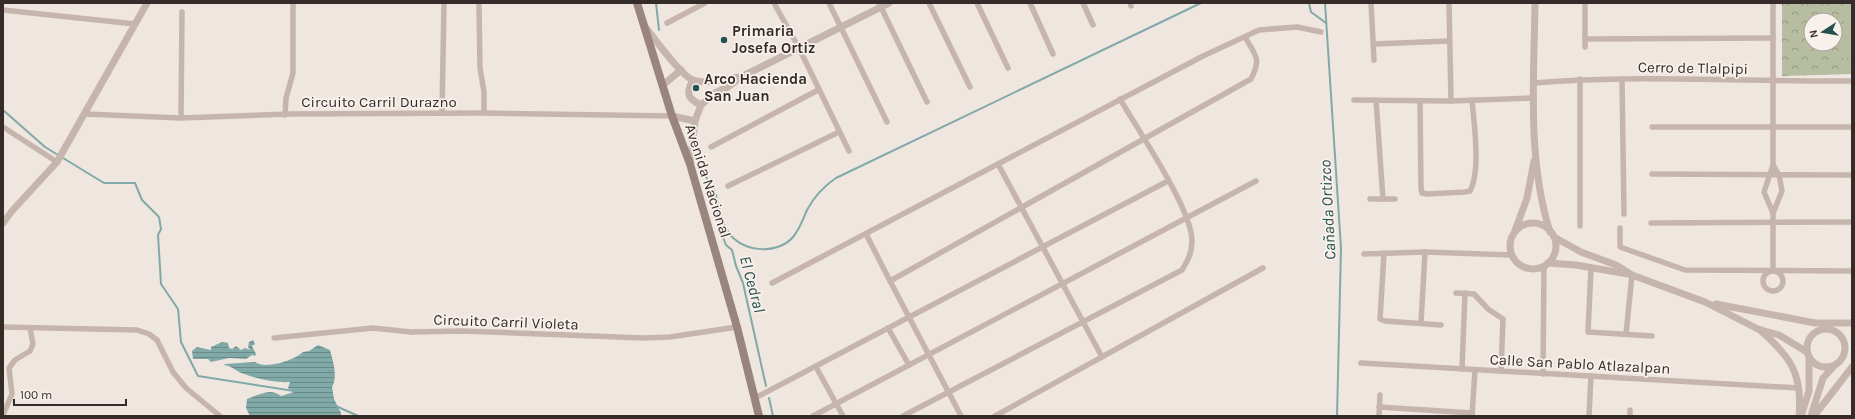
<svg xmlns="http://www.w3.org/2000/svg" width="1855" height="419" font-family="Karla,sans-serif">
  <defs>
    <pattern id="park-crowns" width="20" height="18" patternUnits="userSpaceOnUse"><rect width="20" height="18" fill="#b6bda0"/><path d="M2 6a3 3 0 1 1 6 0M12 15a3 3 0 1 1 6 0" fill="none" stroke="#959a83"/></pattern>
    <pattern id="water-rules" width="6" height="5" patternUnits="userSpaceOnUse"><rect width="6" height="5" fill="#81a9a7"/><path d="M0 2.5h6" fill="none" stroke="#6a8a88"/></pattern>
  </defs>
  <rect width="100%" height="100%" fill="#efe6df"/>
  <path fill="url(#park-crowns)" fill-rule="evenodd" d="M1782 3H1852V74L1782 76ZM1811 20H1835V44H1811Z"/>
  <g fill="#b6bda0">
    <rect x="1844" y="3" width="8" height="28"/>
    <rect x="1840" y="39" width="12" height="19"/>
  </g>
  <g fill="url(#water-rules)">
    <path d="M253 340 255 344 252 346 256 354 255 356 252 355 246 359 229 358 211 362 208 359H193L192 351 197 347 211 350V347L222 342 228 343 229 348 232 349 236 346 241 350 245 348 250 350 248 347 249 342Z"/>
    <path d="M318 345 330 350C333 361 338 377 332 387L334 399 341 413V416H250L246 408 247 399C259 395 270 387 281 396L294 392 288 388 290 382C276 383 258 379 244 374 237 372 232 366 224 365L225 364 255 362C265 370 295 360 303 352L309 351Z"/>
  </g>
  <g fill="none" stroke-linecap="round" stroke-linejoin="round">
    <g stroke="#81a9a7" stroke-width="2">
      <path d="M656 3 659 30"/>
      <path d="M1309 3 1311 12 1326 23"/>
      <path d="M1325 3 1341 248 1337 416"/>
      <path d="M3 110 45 147 104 183H135L142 200 159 217 161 229 158 235 161 284 178 309 181 342 198 376 294 391"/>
      <path d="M704 171C705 179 712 184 715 192 719 204 720 219 727 230 739 252 777 256 793 237 800 229 803 219 807 210 814 197 824 186 836 178L1201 3"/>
      <path d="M716 199 721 232 726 245 732 250 736 266 743 283 766 386"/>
      <path d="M769 398 773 416"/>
      <path d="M336 406 358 416"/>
    </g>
    <g stroke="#c6b5ac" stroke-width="5.5">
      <path d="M774 3 799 48 849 151"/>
      <path d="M829 3 887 122"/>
      <path d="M879 3 927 102"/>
      <path d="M929 3 970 87"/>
      <path d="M977 3 1008 68"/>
      <path d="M1030 3 1053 54"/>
      <path d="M1083 3 1093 25"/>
      <path d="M1130 3 1131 6"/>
      <path d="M1371 3 1374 60"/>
      <path d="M1449 3 1451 101"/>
      <path d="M1585 3V47"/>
      <path d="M1773 3V165L1764 192 1773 213"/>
      <path d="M479 6 480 68 484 92V113"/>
      <path d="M3 10 135 24"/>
      <path d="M667 23 705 3"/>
      <path d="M1585 39 1773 38"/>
      <path d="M1374 44 1449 41"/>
      <path d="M1580 79V226"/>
      <path d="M1622 79 1624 214"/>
      <path d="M1534 83C1640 74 1746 82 1852 81"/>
      <path d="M1354 100 1451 101 1534 98"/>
      <path d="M1376 100 1383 199"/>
      <path d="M1420 101 1421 188 1422 193 1427 194 1465 192 1470 191C1481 170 1474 124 1472 100"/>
      <path d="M442 113 444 3"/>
      <path d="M85 114 181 118 289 114 484 113 672 116"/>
      <path d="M285 115 286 98 293 73V3"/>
      <path d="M181 118 182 12"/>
      <path d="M3 127 57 162"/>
      <path d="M1652 127H1852"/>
      <path d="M711 147 818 90"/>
      <path d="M998 164 1102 357"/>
      <path d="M1652 174 1852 175"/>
      <path d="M728 186 839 132"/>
      <path d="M1370 199H1395"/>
      <path d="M1651 223 1852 222"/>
      <path d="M1620 228V247L1685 270 1852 271"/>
      <path d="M866 234 890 281 1251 79C1262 58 1255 55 1245 37"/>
      <path d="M1384 253 1380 319 1385 321 1441 325"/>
      <path d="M1364 254 1425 252 1511 255"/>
      <path d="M1591 268 1588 332 1652 336"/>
      <path d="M1773 271V213L1782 191 1779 175 1773 165"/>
      <circle cx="1773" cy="281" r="10"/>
      <path d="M890 281 961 416"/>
      <path d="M772 283 1203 56 1259 30 1297 27 1321 32"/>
      <path d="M1456 293 1474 294 1488 309 1503 319 1501 371"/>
      <path d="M1421 323 1425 252"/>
      <path d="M3 327 137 330 149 334 157 340 173 372 186 388 220 416"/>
      <path d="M888 328 909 365"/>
      <path d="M1626 334 1632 275"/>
      <path d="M274 338 373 328 411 332 463 331 643 338 670 337 737 327"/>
      <path d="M1361 363 1798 388"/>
      <path d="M816 367 843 416"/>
      <path d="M1462 369 1465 293"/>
      <path d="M1543 374 1544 266"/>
      <path d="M755 398 1168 181"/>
      <path d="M1379 407 1472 413"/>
      <path d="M3 415 12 394 9 368 15 360 30 351 33 344 30 328"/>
      <path d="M813 416 1256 181"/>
      <path d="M903 416 1182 270C1188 260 1192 253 1192 241 1192 209 1138 130 1120 99"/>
      <path d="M995 416 1263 268"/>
      <path d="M1379 416 1380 395"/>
      <path d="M1472 416 1475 370"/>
      <path d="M1589 416 1591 376"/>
      <path d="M1630 416V410"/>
    </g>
    <g stroke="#c6b5ac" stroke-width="7">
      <path d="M1535 3C1534 79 1527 159 1550 232"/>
      <path d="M646 28C656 40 681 76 693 80 707 85 725 79 739 77"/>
      <path d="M693 80C685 94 688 99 701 105"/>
      <path d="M663 85 681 70"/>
      <path d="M672 116 695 121"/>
      <path d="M690 164 695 121 701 105 715 93 728 87 741 77 889 3"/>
      <path d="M3 223 12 211 57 162 147 3"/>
      <circle cx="1533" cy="246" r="23"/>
      <path d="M1515 231 1527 198 1534 161"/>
      <path d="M1554 237 1581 252 1616 265 1632 275 1705 302 1758 329 1779 335 1807 352"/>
      <path d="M1548 263 1576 265 1628 274"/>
      <path d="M1716 304 1815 323H1852"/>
      <circle cx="1826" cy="348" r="19"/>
      <path d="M1760 330C1790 356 1803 374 1799 416"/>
      <path d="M1802 413 1809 391V358"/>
      <path d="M1811 416 1823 378 1835 365"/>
      <path d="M1814 416 1852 367"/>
    </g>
    <path stroke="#9a857e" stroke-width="8" d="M637 3 672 116 690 164 737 327 759 416"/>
  </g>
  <g fill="#255250" stroke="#f8f0eb" stroke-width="1.5">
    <circle cx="724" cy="40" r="4"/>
    <circle cx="696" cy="88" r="4"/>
  </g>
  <g text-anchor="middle" stroke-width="3.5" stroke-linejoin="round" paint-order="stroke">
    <g font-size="15" font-weight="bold" fill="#352c2a" stroke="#f8f0eb" text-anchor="start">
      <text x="732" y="36">Primaria<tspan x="732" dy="17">Josefa Ortiz</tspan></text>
      <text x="704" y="84">Arco Hacienda<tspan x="704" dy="17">San Juan</tspan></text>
    </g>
    <g font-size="15" fill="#352c2a" stroke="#f8f0eb">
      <text transform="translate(1693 68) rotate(1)" y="5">Cerro de Tlalpipi</text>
      <text x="379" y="107">Circuito Carril Durazno</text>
      <text transform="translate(708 181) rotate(72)" y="5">Avenida Nacional</text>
      <text transform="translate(506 322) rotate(2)" y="5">Circuito Carril Violeta</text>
      <text transform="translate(1580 364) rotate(3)" y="5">Calle San Pablo Atlazalpan</text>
    </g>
    <g font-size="16" font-style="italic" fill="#255250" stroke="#f8f0eb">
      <text transform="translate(1327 210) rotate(-93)" y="6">Cañada Ortizco</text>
      <text transform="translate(753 284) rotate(75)" y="6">El Cedral</text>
    </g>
  </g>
  <rect width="1855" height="419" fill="none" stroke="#352c2a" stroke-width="8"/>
  <g transform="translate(1823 32) rotate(258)"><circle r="19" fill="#f8f0eb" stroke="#aaa29e"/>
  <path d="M0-3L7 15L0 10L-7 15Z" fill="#255250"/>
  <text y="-6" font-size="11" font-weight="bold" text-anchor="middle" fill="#352c2a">N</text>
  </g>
  <path d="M14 399v6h112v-6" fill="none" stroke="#352c2a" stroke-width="2"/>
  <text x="20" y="399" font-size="12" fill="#352c2a" stroke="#f8f0eb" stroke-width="3" paint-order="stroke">100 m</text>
</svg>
